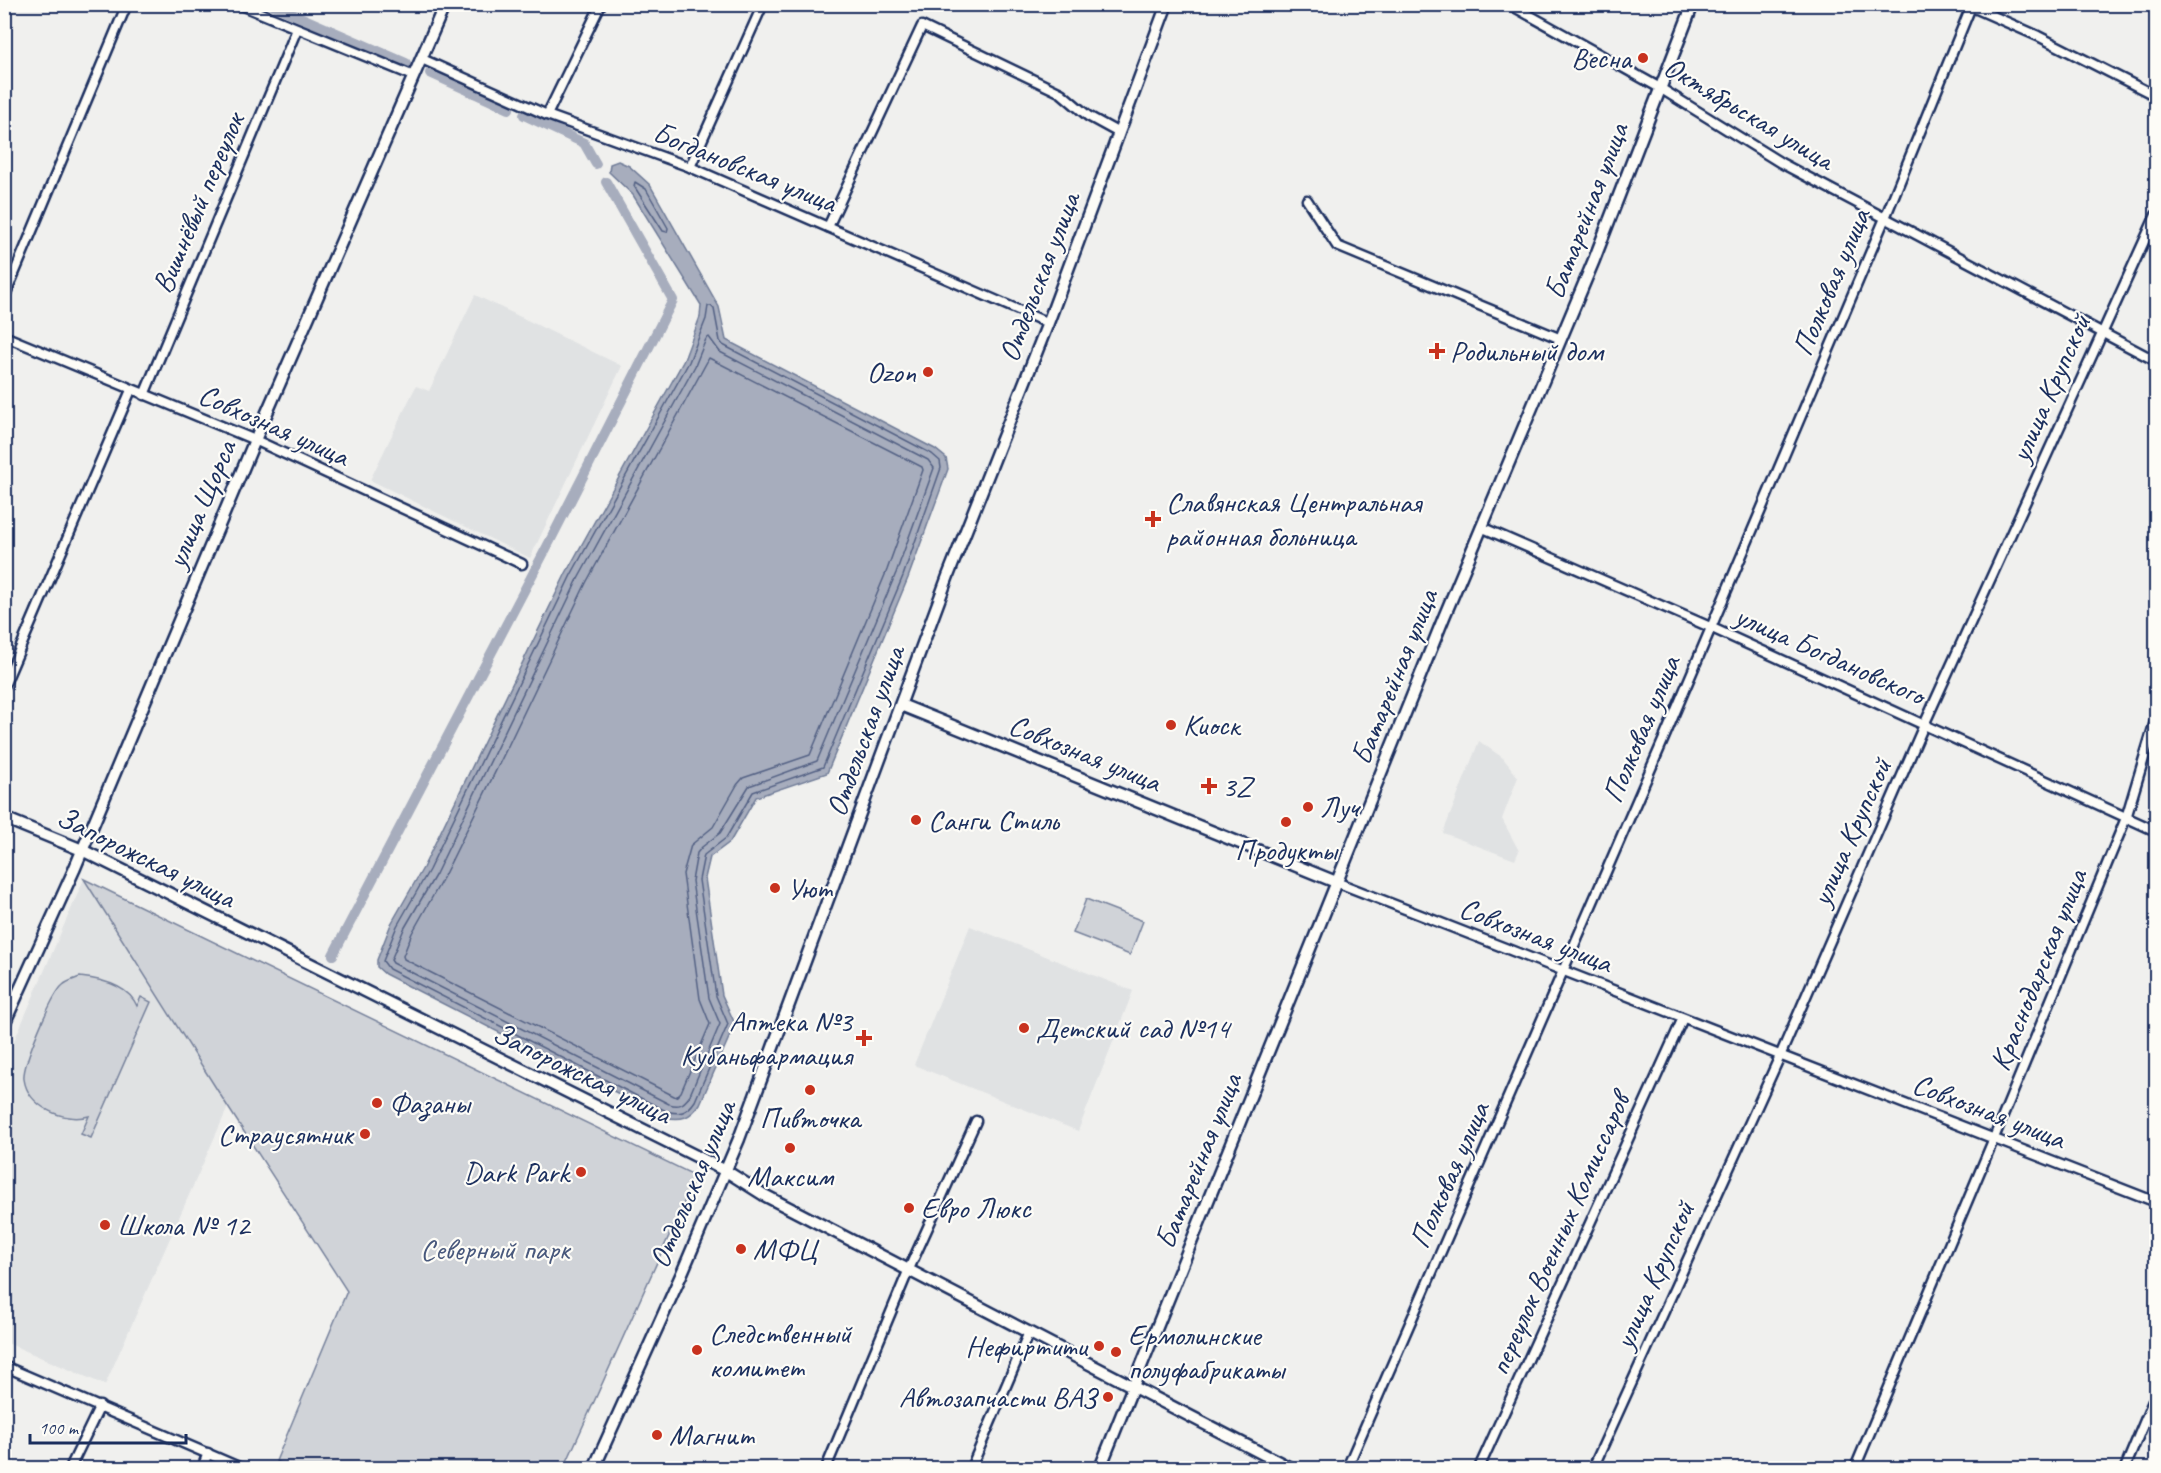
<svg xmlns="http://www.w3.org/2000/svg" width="2161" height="1473" font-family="Caveat,sans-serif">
  <rect width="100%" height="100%" fill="#f0f0ee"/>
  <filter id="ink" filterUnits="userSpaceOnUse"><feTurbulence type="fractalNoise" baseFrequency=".0167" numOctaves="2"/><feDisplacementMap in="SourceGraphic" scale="12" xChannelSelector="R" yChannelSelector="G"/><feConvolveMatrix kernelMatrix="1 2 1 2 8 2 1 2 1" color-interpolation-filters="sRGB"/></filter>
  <g filter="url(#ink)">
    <g fill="#e0e2e3">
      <path d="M475 295 622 366 530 558 370 480 416 386 429 391Z"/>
      <path d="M1479 741 1503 758 1518 777 1502 819 1519 851 1515 860 1443 833Z"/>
      <path d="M84 879 228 1107 105 1385 5 1342V1062Z"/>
      <path d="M970 926 1133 991 1078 1131 914 1065Z"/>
    </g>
    <g fill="#d0d3d8" stroke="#76819b" stroke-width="1.5">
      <path d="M84 879 696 1176 564 1468H293L276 1461 347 1291 228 1107Z"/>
      <path d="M1086 899 1143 921 1130 955 1073 933Z"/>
      <path d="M80 977C100 979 128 985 137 1006L141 997 151 1002 91 1138 81 1134 89 1116C64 1123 28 1107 24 1079 22 1065 52 994 63 985 67 981 75 979 80 977Z"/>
    </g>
    <path fill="#a7adbd" stroke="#6f7b97" stroke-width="1.5" d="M618 161 629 166 650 185 719 307 726 340 935 449 946 458 948 469 908 578 827 773 756 797 730 842 710 857 705 878 722 995 735 1024 700 1104C690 1118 682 1121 664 1117L385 974 377 967V960L391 924 423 868 566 573 684 360 700 317 701 305 633 195 609 172 610 164Z"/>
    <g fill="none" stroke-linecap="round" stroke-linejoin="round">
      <g stroke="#536184" stroke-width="1.5">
        <path d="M635 182 646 189 668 228 667 232 663 231 634 186Z"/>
        <path d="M708 306H711L714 309 720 341 723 345 932 454 940 461 941 468 903 576 823 767 753 792 726 838 704 855 699 880 716 996 728 1024 695 1101C687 1113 680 1115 666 1111L389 969 383 961 397 926 429 870 571 575 689 362 706 319Z"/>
        <path d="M709 337 720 352 928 460 934 468 896 573 817 761 749 786 720 833 702 847 697 853 692 881 709 998 720 1024 689 1097C683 1105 679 1107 669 1104L393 963 391 960 404 929 436 874 578 579 695 366 706 339Z"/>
        <path d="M709 358 922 467 923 470 887 570 810 755 743 778 737 785 713 827 691 845 683 874 700 999 710 1024 681 1092 676 1097 404 959 403 956 412 933 443 878 507 748 586 583Z"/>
      </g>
      <g stroke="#a7adbd" stroke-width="10">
        <path d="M270 4 406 63"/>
        <path d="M430 73 509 109"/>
        <path d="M524 115 584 143 596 164"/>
        <path d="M333 955 549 543 673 300 606 182"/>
      </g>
      <defs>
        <g id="minor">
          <path d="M238 4 414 76"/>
          <path d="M1509 4 1660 88 1781 163 2156 361"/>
          <path d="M1968 5 2038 36 2156 96"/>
          <path d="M422 59 547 115 690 167 1048 323"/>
          <path d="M547 115 601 4"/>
          <path d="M690 167 763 4"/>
          <path d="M1307 200 1337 246 1561 339"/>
          <path d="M828 227 922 26 1061 93 1088 116 1119 133"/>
          <path d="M4 298 127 4"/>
          <path d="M4 336 255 440 522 564"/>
          <path d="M144 395 297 29"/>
          <path d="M1481 527 1710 627 2156 831"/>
          <path d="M4 686 131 390"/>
          <path d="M1336 882 2156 1202"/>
          <path d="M4 1366 241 1468"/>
          <path d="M70 1468 100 1406"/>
          <path d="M202 1468 208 1453"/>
          <path d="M826 1468 909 1269 976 1121"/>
          <path d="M971 1468 1029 1332"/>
          <path d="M1347 1468 1665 736 1885 218 1972 4"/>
          <path d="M1479 1468 1683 1018"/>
          <path d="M1593 1468 1780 1056 1924 725 2156 215"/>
          <path d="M1855 1468 1994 1138 2126 818 2156 718"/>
          <path d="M2125 1468 2156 1394"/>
        </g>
        <g id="tertiary">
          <path d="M901 705 1336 882"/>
          <path d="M4 818 82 850 726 1171 764 1195 1290 1468"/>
          <path d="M4 1024 74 870 255 440 445 4"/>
          <path d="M594 1468 682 1273 739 1139 948 576 1048 323 1167 4"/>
          <path d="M1100 1468 1444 617 1594 260 1693 4"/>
        </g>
      </defs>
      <use href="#minor" stroke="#1b2f5e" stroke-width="13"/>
      <use href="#tertiary" stroke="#1b2f5e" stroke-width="15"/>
      <use href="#minor" stroke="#fdfcf7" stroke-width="8"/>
      <use href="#tertiary" stroke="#fdfcf7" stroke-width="10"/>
    </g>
  </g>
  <g fill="#c8321e" stroke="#fdfcf7" stroke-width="2">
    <circle cx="1643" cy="58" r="6"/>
    <path d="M1434 342h6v6h6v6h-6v6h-6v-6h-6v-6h6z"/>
    <circle cx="928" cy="372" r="6"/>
    <path d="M1150 510h6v6h6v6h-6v6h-6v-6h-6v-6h6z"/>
    <circle cx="1171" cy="725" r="6"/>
    <path d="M1206 777h6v6h6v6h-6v6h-6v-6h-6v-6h6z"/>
    <circle cx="1308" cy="807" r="6"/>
    <circle cx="916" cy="820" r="6"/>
    <circle cx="1286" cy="822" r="6"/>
    <circle cx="775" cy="888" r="6"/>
    <circle cx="1024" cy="1028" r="6"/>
    <path d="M861 1029h6v6h6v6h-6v6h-6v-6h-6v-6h6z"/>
    <circle cx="810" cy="1090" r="6"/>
    <circle cx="377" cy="1103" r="6"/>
    <circle cx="365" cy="1134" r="6"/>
    <circle cx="790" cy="1148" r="6"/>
    <circle cx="581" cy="1172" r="6"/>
    <circle cx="909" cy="1208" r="6"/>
    <circle cx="105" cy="1225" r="6"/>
    <circle cx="741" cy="1249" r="6"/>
    <circle cx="1099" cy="1346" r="6"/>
    <circle cx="697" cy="1350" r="6"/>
    <circle cx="1116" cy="1352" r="6"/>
    <circle cx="1108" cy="1397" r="6"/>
    <circle cx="657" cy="1435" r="6"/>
  </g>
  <g text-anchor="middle" stroke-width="4.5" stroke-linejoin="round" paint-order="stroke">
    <g font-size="30" fill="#1b2f5e" stroke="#fdfcf7" text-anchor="start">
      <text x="1631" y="68" text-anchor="end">Весна</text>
      <text x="1450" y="361">Родильный дом</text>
      <text x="916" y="382" text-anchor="end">Ozon</text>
      <text x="1166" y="512">Славянская Центральная<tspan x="1166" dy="34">районная больница</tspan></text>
      <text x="1183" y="735">Киоск</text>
      <text x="1222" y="796">3Z</text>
      <text x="1320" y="817">Луч</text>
      <text x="928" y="830">Санги Стиль</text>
      <text x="1286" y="860" text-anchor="middle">Продукты</text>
      <text x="787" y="898">Уют</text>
      <text x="852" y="1031" text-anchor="end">Аптека №3<tspan x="852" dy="34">Кубаньфармация</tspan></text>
      <text x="1036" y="1038">Детский сад №14</text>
      <text x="389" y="1113">Фазаны</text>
      <text x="810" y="1128" text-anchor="middle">Пивточка</text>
      <text x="353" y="1144" text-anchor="end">Страусятник</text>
      <text x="569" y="1182" text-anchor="end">Dark Park</text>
      <text x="790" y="1186" text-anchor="middle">Максим</text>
      <text x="921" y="1218">Евро Люкс</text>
      <text x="117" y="1235">Школа № 12</text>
      <text x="753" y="1259">МФЦ</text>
      <text x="709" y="1343">Следственный<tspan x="709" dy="34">комитет</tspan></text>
      <text x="1128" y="1345">Ермолинские<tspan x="1128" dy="34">полуфабрикаты</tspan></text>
      <text x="1087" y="1356" text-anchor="end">Нефиртити</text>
      <text x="1096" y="1407" text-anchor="end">Автозапчасти ВАЗ</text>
      <text x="669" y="1445">Магнит</text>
    </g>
    <g font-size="30" fill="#1b2f5e" stroke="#fdfcf7">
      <text transform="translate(1749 113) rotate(31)" y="10">Октябрьская улица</text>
      <text transform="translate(745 167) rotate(22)" y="10">Богдановская улица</text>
      <text transform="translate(198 203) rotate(-67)" y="10">Вишнёвый переулок</text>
      <text transform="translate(1586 211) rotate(-69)" y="10">Батарейная улица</text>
      <text transform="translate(1039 277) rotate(-69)" y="10">Отдельская улица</text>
      <text transform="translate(1831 282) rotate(-67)" y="10">Полковая улица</text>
      <text transform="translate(2050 388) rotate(-66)" y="10">улица Крупской</text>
      <text transform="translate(274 425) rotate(24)" y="10">Совхозная улица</text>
      <text transform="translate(201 504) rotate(-67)" y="10">улица Щорса</text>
      <text transform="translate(1830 655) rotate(24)" y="10">улица Богдановского</text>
      <text transform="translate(1394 677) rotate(-68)" y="10">Батарейная улица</text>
      <text transform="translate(1641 729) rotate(-67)" y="10">Полковая улица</text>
      <text transform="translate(865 731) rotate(-70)" y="10">Отдельская улица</text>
      <text transform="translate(1085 753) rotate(22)" y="10">Совхозная улица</text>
      <text transform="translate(1851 832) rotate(-66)" y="10">улица Крупской</text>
      <text transform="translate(146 857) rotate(26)" y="10">Запорожская улица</text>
      <text transform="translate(1536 935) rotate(21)" y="10">Совхозная улица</text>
      <text transform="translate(2038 970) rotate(-68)" y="10">Краснодарская улица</text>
      <text transform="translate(582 1073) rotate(26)" y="10">Запорожская улица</text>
      <text transform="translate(1989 1111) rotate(21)" y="10">Совхозная улица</text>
      <text transform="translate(1198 1161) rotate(-68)" y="10">Батарейная улица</text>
      <text transform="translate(1449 1175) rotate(-66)" y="10">Полковая улица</text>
      <text transform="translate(692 1184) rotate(-67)" y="10">Отдельская улица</text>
      <text transform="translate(1559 1234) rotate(-66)" y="10">переулок Военных Комиссаров</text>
      <text transform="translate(1654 1275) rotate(-66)" y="10">улица Крупской</text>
    </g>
    <g font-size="30" fill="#48587c" stroke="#fdfcf7">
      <text x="495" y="1259">Северный парк</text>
    </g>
  </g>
  <rect width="2161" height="1473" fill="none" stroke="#fdfcf7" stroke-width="24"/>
  <rect x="12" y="12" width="2137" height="1449" fill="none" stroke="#1b2f5e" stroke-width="2" filter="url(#ink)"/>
  <path d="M30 1434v9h156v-9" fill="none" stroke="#1b2f5e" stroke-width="3"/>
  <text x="39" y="1434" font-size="18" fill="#1b2f5e" stroke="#fdfcf7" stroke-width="4.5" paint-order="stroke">100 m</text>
</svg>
